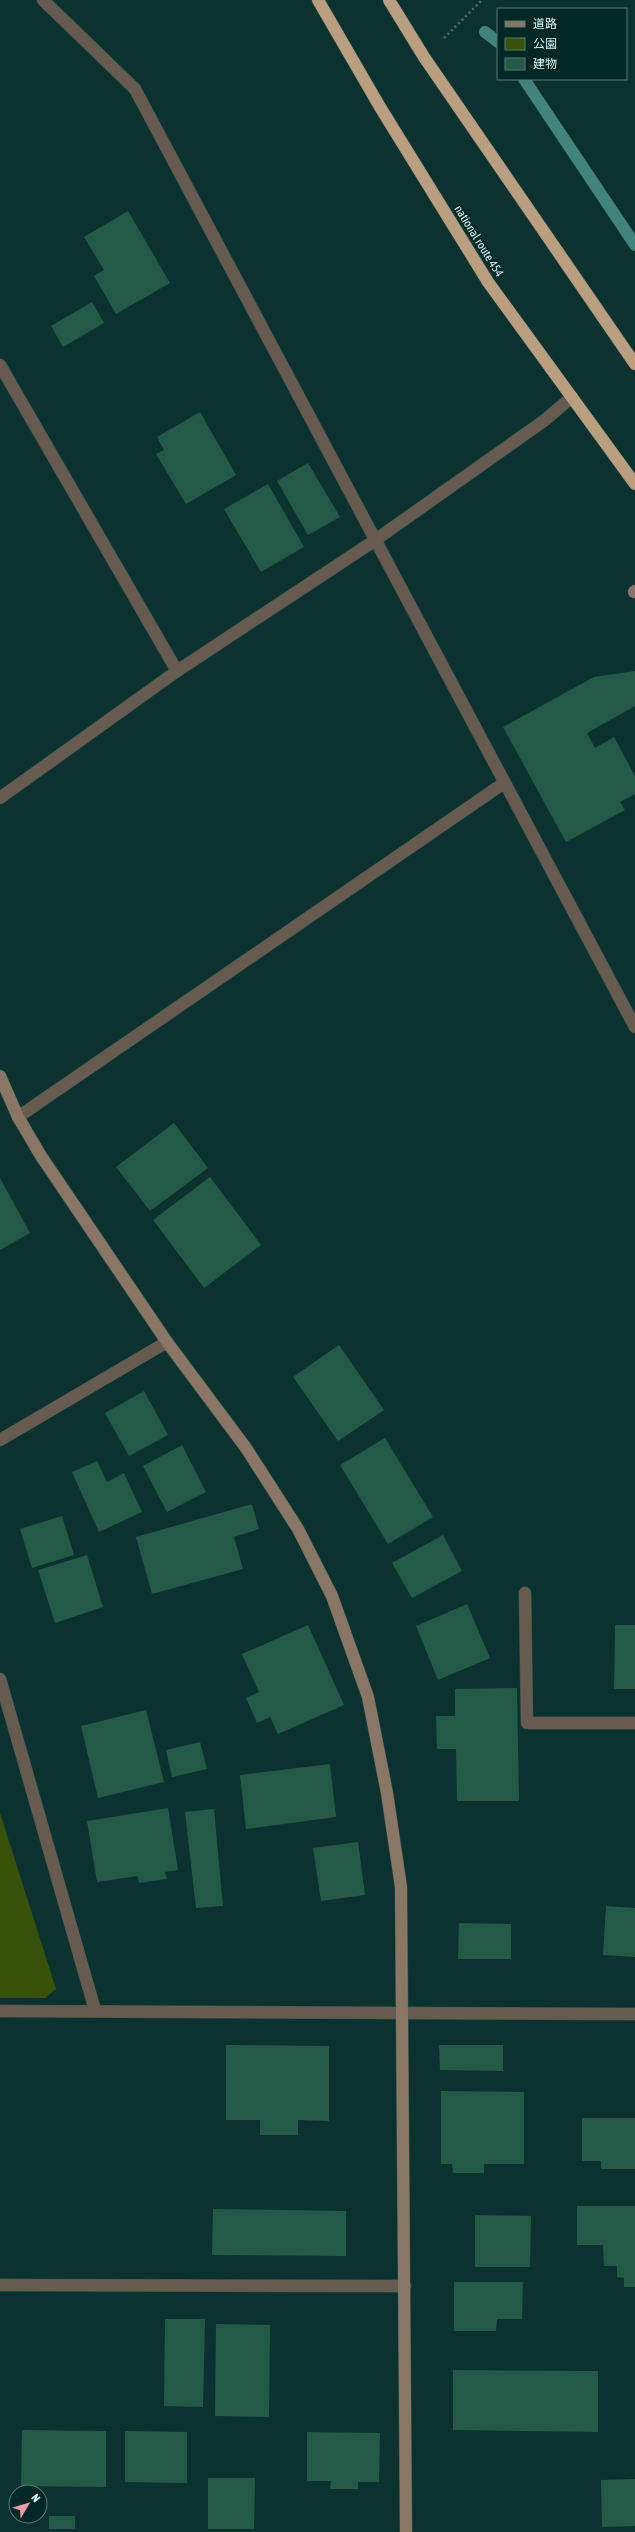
<svg xmlns="http://www.w3.org/2000/svg" width="635" height="2532" font-family="'Asap Condensed','Noto Sans JP',sans-serif">
  <rect width="100%" height="100%" fill="#0c322f"/>
  <path fill="#395209" d="M0 1813 56 1989 45 1998H0Z"/>
  <g fill="none" stroke-linecap="round" stroke-linejoin="round">
    <g stroke="#42837d" stroke-width="12">
      <path d="M485 32 498 42"/>
      <path d="M524 79 635 245"/>
    </g>
  </g>
  <g fill="#225a47">
    <path d="M128 211 170 283 116 314 94 276 104 270 84 237Z"/>
    <path d="M92 302 104 323 63 347 51 326Z"/>
    <path d="M200 412 236 475 186 504 156 454 164 450 157 437Z"/>
    <path d="M308 463 340 517 308 535 277 481Z"/>
    <path d="M268 484 304 547 261 572 224 509Z"/>
    <path d="M635 671V706L587 733 595 748 614 737 635 776V794L620 802 625 810 566 842 503 727 594 677Z"/>
    <path d="M174 1123 208 1168 150 1211 116 1167Z"/>
    <path d="M210 1177 261 1245 204 1288 153 1220Z"/>
    <path d="M0 1178 30 1233 0 1250Z"/>
    <path d="M339 1345 384 1410 338 1441 293 1377Z"/>
    <path d="M144 1391 168 1435 129 1456 105 1413Z"/>
    <path d="M385 1438 433 1517 388 1544 340 1465Z"/>
    <path d="M182 1445 206 1492 167 1512 143 1466Z"/>
    <path d="M97 1461 107 1482 124 1473 142 1512 99 1532 72 1472Z"/>
    <path d="M252 1504 259 1529 234 1537 243 1569 152 1594 136 1537Z"/>
    <path d="M62 1516 74 1555 32 1568 20 1529Z"/>
    <path d="M443 1535 462 1571 412 1598 392 1563Z"/>
    <path d="M87 1555 103 1607 55 1623 38 1570Z"/>
    <path d="M467 1604 490 1658 438 1680 416 1626Z"/>
    <path d="M308 1625 344 1705 278 1734 270 1717 257 1723 246 1698 259 1692 242 1654Z"/>
    <path d="M615 1625H635V1689H614Z"/>
    <path d="M517 1688 519 1801H457L456 1749H437L436 1716H455V1689Z"/>
    <path d="M146 1710 164 1782 98 1798 81 1726Z"/>
    <path d="M200 1742 207 1769 172 1777 166 1750Z"/>
    <path d="M330 1764 336 1817 246 1829 240 1775Z"/>
    <path d="M168 1808 178 1870 165 1872 167 1879 139 1883 138 1876 97 1882 87 1821Z"/>
    <path d="M214 1809 223 1906 196 1908 185 1812Z"/>
    <path d="M358 1842 365 1895 321 1901 313 1848Z"/>
    <path d="M606 1906 635 1908V1957L603 1955Z"/>
    <path d="M459 1923 511 1924V1959H458Z"/>
    <path d="M226 2045 329 2046V2121L298 2120V2135H260V2120H226Z"/>
    <path d="M439 2045H503V2071L440 2070Z"/>
    <path d="M441 2091 524 2092V2164H484V2173H453L452 2164H441Z"/>
    <path d="M582 2118H635V2169H601V2161H582Z"/>
    <path d="M577 2206H635V2287H624V2278L617 2277V2266H604L603 2245H577Z"/>
    <path d="M213 2209 346 2211V2256L212 2255Z"/>
    <path d="M475 2215 531 2216 530 2267H475Z"/>
    <path d="M454 2282H523L522 2319H497L496 2331H454Z"/>
    <path d="M165 2319H205L203 2407 164 2406Z"/>
    <path d="M216 2324 270 2325 269 2417 215 2416Z"/>
    <path d="M453 2370 598 2371V2432L453 2430Z"/>
    <path d="M22 2430 106 2431V2487L21 2486Z"/>
    <path d="M125 2431 187 2432V2483L125 2482Z"/>
    <path d="M307 2432 380 2433 379 2482H358V2489H330L331 2481H307Z"/>
    <path d="M208 2478H255L254 2529H208Z"/>
    <path d="M635 2479V2526L602 2527 601 2480Z"/>
    <rect x="49" y="2516" width="26" height="13"/>
  </g>
  <g fill="none" stroke-linecap="round" stroke-linejoin="round">
    <defs>
      <g id="street">
        <path d="M43 0 135 89 635 1027"/>
        <path d="M0 365 177 671"/>
        <path d="M0 798 177 671 374 541 545 420 572 397"/>
        <path d="M18 1117 504 783"/>
        <path d="M0 1440 167 1342"/>
        <path d="M525 1593 527 1723H635"/>
        <path d="M0 1679 95 2010"/>
        <path d="M0 2011 635 2014"/>
        <path d="M0 2285 405 2286"/>
      </g>
      <g id="secondary">
        <path d="M634 592 635 591"/>
        <path d="M0 1076 18 1117 41 1156 167 1342 246 1448 298 1529 332 1596 368 1697 387 1793 401 1887 406 2532"/>
      </g>
      <g id="highway">
        <path d="M318 0 380 107 488 282 635 484"/>
        <path d="M389 0 424 57 635 364"/>
      </g>
    </defs>
    <use href="#street" stroke="#2d514e" stroke-width="13"/>
    <use href="#secondary" stroke="#2d514e" stroke-width="13"/>
    <use href="#highway" stroke="#2d514e" stroke-width="13"/>
    <path stroke="#4f716e" stroke-width="2.5" stroke-dasharray="2 3" stroke-linecap="butt" d="M444 38 482 0"/>
    <use href="#street" stroke="#675b50" stroke-width="12"/>
    <use href="#secondary" stroke="#897664" stroke-width="12"/>
    <use href="#highway" stroke="#ba9e80" stroke-width="12"/>
  </g>
  <g text-anchor="middle" stroke-width="3" stroke-linejoin="round" paint-order="stroke">
    <g font-size="12" fill="#ddf6f3" stroke="#012825">
      <text transform="translate(479 241) rotate(58)" y="4">national route 454</text>
    </g>
  </g>
  <rect x="497" y="8" width="130" height="72" fill="#012825" stroke="#597a77"/>
  <rect x="505" y="21" width="20" height="6" fill="#897664" stroke="#597a77"/>
  <text x="533" y="28" font-size="12" fill="#ddf6f3">道路</text>
  <rect x="505" y="38" width="20" height="12" fill="#395209" stroke="#597a77"/>
  <text x="533" y="48" font-size="12" fill="#ddf6f3">公園</text>
  <rect x="505" y="58" width="20" height="12" fill="#225a47" stroke="#597a77"/>
  <text x="533" y="68" font-size="12" fill="#ddf6f3">建物</text>
  <g transform="translate(28 2504) rotate(52)"><circle r="19" fill="#012825" stroke="#597a77"/>
  <path d="M0-3L7 15L0 10L-7 15Z" fill="#f39aaa"/>
  <text y="-6" font-size="11" font-weight="bold" text-anchor="middle" fill="#ddf6f3">N</text>
  </g>
</svg>
